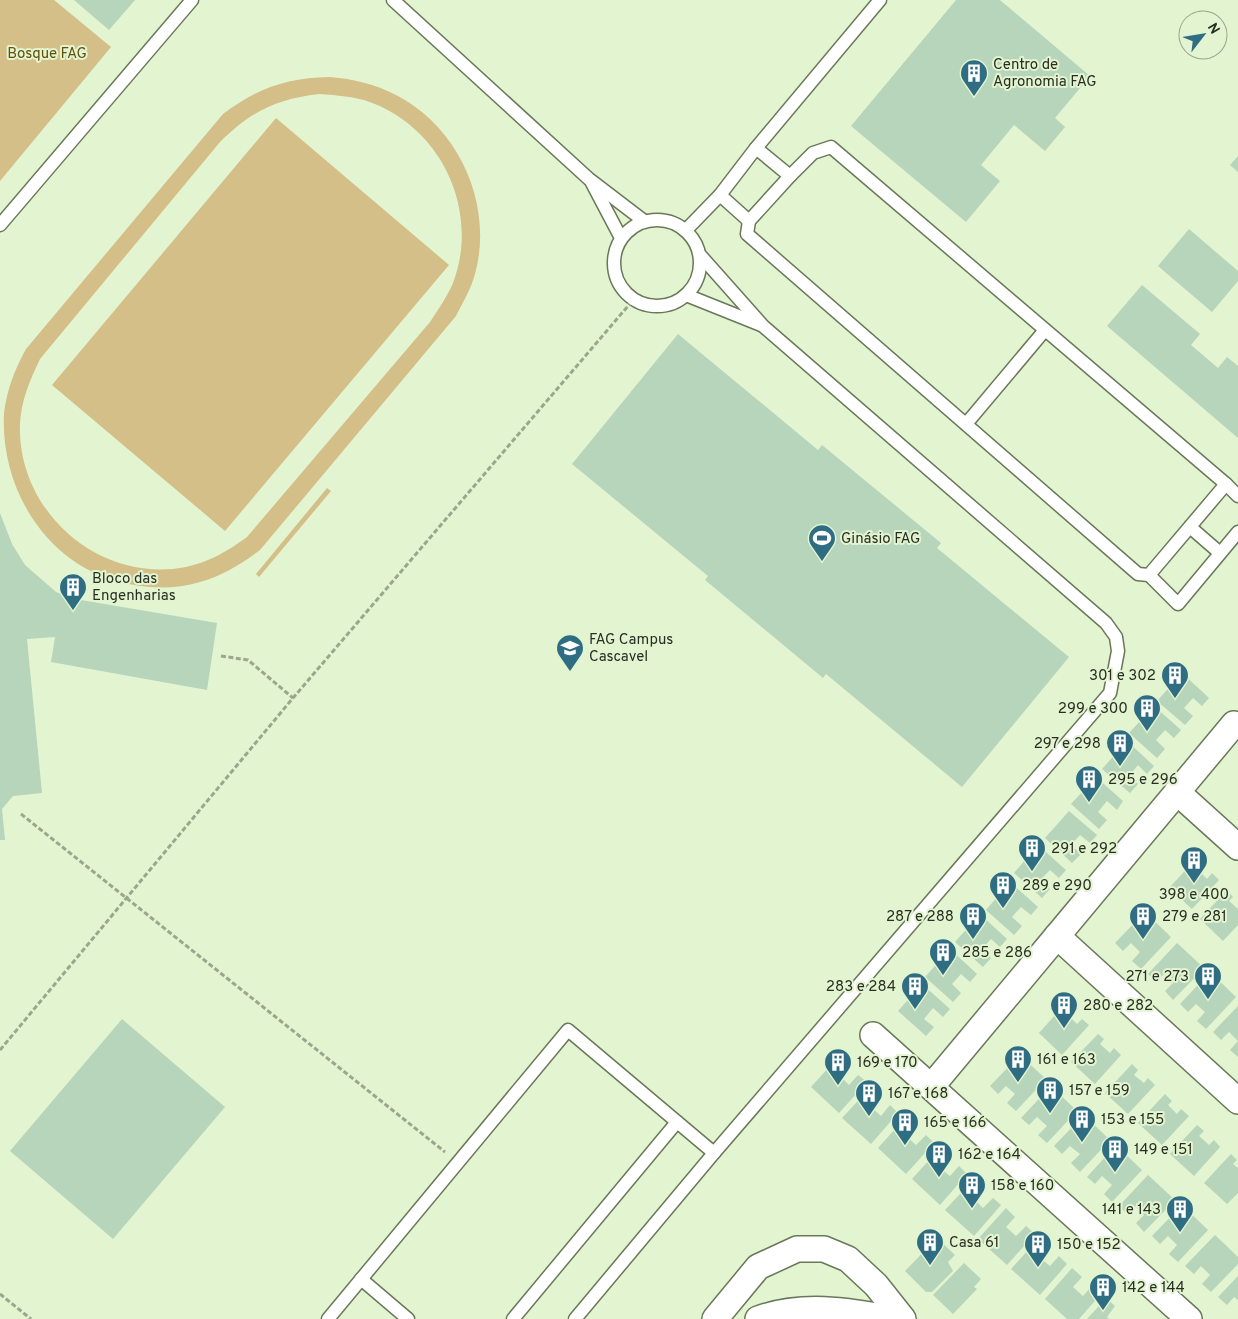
<svg xmlns="http://www.w3.org/2000/svg" width="1238" height="1319" font-family="Overpass,sans-serif">
	<style>
		.green { fill: #d3bf87; fill-rule: evenodd }
		.building { fill: #b7d5ba }
		.lines { fill: none; stroke-linecap: round; stroke-linejoin: round }
		.lane-casing { stroke: #697859; stroke-width: 15 }
		.street-casing { stroke: #697859; stroke-width: 28 }
		.path { stroke: #9aa78d; stroke-width: 3; stroke-dasharray: 5 2.5; stroke-linecap: butt }
		.lane { stroke: #fff; stroke-width: 12 }
		.street { stroke: #fff; stroke-width: 25 }
		.labels { text-anchor: middle; stroke-width: 4; stroke-linejoin: round; paint-order: stroke }
		.park-label { font-size: 15px; fill: #65510b; stroke: #e3f4d1 }
		.poi-label { font-size: 15px; fill: #282f22; stroke: #e3f4d1; text-anchor: start }
	</style>
	<rect width="100%" height="100%" fill="#e3f4d1"/>
	<g class="green">
		<path d="M0,0H54L111,47L0,181Z"/>
		<path d="M330,77C353,79 375,84 396,95C459,127 494,205 475,274C471,289 463,302 456,316L260,550C241,564 222,576 200,582C173,590 143,589 117,581C45,562 0,487 4,413C7,389 15,369 26,349L223,114C258,88 286,78 330,77ZM319,94C334,95 349,96 364,100C440,124 481,209 453,283C447,297 438,310 430,322L247,537C228,551 209,562 186,567C100,584 17,512 20,424C21,401 30,380 40,359L220,142C250,112 276,99 319,94Z"/>
		<path d="M276,118L449,265L225,531L52,385Z"/>
		<path d="M327,488L331,491L259,577L256,574Z"/>
	</g>
	<g class="building">
		<path d="M74,0H135L109,30Z"/>
		<path d="M956,0H1000L1090,76L1055,118L1065,127L1045,151L1014,125L981,165L1000,181L966,222L851,126Z"/>
		<path d="M1238,156V172L1230,165Z"/>
		<path d="M1189,229L1238,271V281L1212,312L1158,266Z"/>
		<path d="M1142,285L1200,334L1191,345L1218,368L1227,357L1238,366V438L1107,326Z"/>
		<path d="M678,334L818,450L822,445L941,543L937,548L1069,657L962,787L826,674L823,678L705,580L708,576L572,464Z"/>
		<path d="M0,513L12,544L25,565L56,592L75,599L217,623L207,690L51,662L55,637L27,639L42,793L13,796L2,809L5,840H0Z"/>
		<path d="M1182,673L1209,698L1202,706L1193,698L1184,708L1193,716L1185,725L1157,701Z"/>
		<path d="M1154,706L1181,730L1174,738L1165,730L1156,740L1165,749L1157,758L1129,733Z"/>
		<path d="M1127,741L1154,766L1147,774L1138,765L1129,776L1138,784L1130,793L1102,769Z"/>
		<path d="M1096,777L1123,801L1117,810L1107,801L1098,812L1107,820L1099,829L1071,804Z"/>
		<path d="M1069,811L1097,835L1090,843L1080,835L1071,845L1081,854L1072,863L1045,838Z"/>
		<path d="M1038,845L1066,870L1059,878L1050,870L1040,880L1050,889L1042,898L1014,873Z"/>
		<path d="M1196,859L1202,865L1198,870L1207,879L1212,873L1219,880L1192,909L1169,888Z"/>
		<path d="M1010,882L1038,907L1031,915L1021,907L1012,917L1022,926L1014,935L986,910Z"/>
		<path d="M1227,890L1233,897L1229,901L1238,909V925L1223,941L1200,919Z"/>
		<path d="M1145,912L1171,937L1141,969L1132,961L1140,952L1131,943L1123,951L1115,943Z"/>
		<path d="M980,914L1007,939L1000,947L991,939L982,949L991,958L983,967L955,942Z"/>
		<path d="M1177,943L1204,968L1173,1000L1165,991L1173,983L1164,974L1156,982L1148,974Z"/>
		<path d="M950,949L977,974L970,982L961,974L952,984L961,993L953,1002L925,977Z"/>
		<path d="M1210,972L1236,997L1206,1029L1197,1021L1205,1012L1196,1004L1188,1012L1180,1004Z"/>
		<path d="M922,984L950,1009L943,1017L933,1008L924,1019L934,1027L926,1036L898,1011Z"/>
		<path d="M1065,1004L1072,1010L1068,1015L1077,1024L1082,1019L1089,1025L1062,1055L1039,1033Z"/>
		<path d="M1238,1006V1041L1229,1032L1221,1040L1213,1032Z"/>
		<path d="M122,1019L225,1107L113,1239L10,1151Z"/>
		<path d="M1098,1034L1104,1039L1100,1044L1110,1053L1114,1048L1121,1055L1095,1084L1071,1062Z"/>
		<path d="M1238,1041V1057L1230,1050Z"/>
		<path d="M1020,1055L1046,1079L1016,1111L1007,1103L1015,1094L1006,1086L998,1094L990,1086Z"/>
		<path d="M838,1057L848,1065L839,1075L849,1085L858,1075L867,1082L839,1113L811,1087Z"/>
		<path d="M1132,1064L1138,1070L1134,1075L1144,1083L1148,1078L1155,1085L1128,1114L1105,1093Z"/>
		<path d="M1051,1086L1077,1111L1047,1143L1038,1135L1047,1126L1037,1117L1029,1125L1021,1118Z"/>
		<path d="M870,1088L879,1096L870,1106L881,1116L890,1105L898,1113L871,1144L842,1118Z"/>
		<path d="M1165,1094L1172,1101L1168,1105L1177,1114L1181,1109L1189,1116L1162,1145L1138,1123Z"/>
		<path d="M1084,1115L1110,1140L1080,1172L1071,1163L1080,1154L1070,1146L1062,1154L1054,1146Z"/>
		<path d="M906,1117L915,1125L906,1136L916,1145L926,1135L934,1143L906,1174L878,1148Z"/>
		<path d="M1197,1125L1204,1131L1199,1136L1209,1145L1214,1140L1220,1147L1194,1176L1170,1154Z"/>
		<path d="M1116,1145L1142,1170L1112,1202L1104,1194L1112,1185L1102,1176L1095,1184L1087,1177Z"/>
		<path d="M939,1149L948,1157L939,1167L950,1176L959,1166L967,1174L940,1205L912,1179Z"/>
		<path d="M1231,1154L1237,1160L1233,1164L1238,1168V1193L1227,1204L1204,1183Z"/>
		<path d="M1148,1175L1175,1200L1144,1232L1136,1223L1144,1215L1135,1206L1127,1214L1119,1206Z"/>
		<path d="M973,1180L982,1188L973,1198L983,1208L993,1198L1001,1205L974,1236L945,1210Z"/>
		<path d="M1182,1205L1208,1230L1178,1262L1169,1254L1177,1245L1168,1236L1160,1244L1152,1236Z"/>
		<path d="M1006,1208L1015,1217L1006,1227L1016,1236L1026,1226L1035,1234L1007,1265L978,1239Z"/>
		<path d="M1215,1235L1238,1257V1264L1211,1292L1202,1284L1210,1275L1201,1266L1194,1274L1185,1266Z"/>
		<path d="M937,1238L955,1255L948,1262L953,1271L932,1292H926L905,1271Z"/>
		<path d="M1039,1238L1048,1247L1039,1257L1050,1266L1059,1256L1067,1264L1040,1295L1011,1269Z"/>
		<path d="M964,1263L981,1279L974,1287L977,1289L953,1314L933,1295Z"/>
		<path d="M1072,1268L1082,1277L1073,1287L1083,1296L1092,1286L1101,1294L1079,1319H1067L1045,1299Z"/>
		<path d="M1238,1276V1300L1234,1297L1227,1305L1218,1297Z"/>
		<path d="M1106,1298L1115,1306L1107,1317L1109,1319H1087Z"/>
	</g>
	<g class="lines">
		<g class="lane-casing">
			<g id="lane">
				<path d="M393,0L589,179L644,221"/>
				<path d="M831,147L1226,484L1149,575L1138,574L747,234L749,221L790,176L813,153Z"/>
				<path d="M756,148L790,176"/>
				<path d="M592,183L621,238"/>
				<path d="M720,195L749,221"/>
				<circle cx="657" cy="263" r="43"/>
				<path d="M0,225L192,0"/>
				<path d="M686,230L720,195L756,148L880,0"/>
				<path d="M686,295L761,325"/>
				<path d="M966,424L1045,330"/>
				<path d="M1226,484L1238,496"/>
				<path d="M1190,527L1220,553"/>
				<path d="M1149,575L1178,604L1238,532"/>
				<path d="M361,1279L408,1319"/>
				<path d="M328,1319L568,1030L714,1153"/>
				<path d="M513,1319L677,1122"/>
				<path d="M575,1319L714,1153L1110,693L1118,651L1116,637L1106,623L763,326L700,255"/>
			</g>
		</g>
		<g class="street-casing">
			<g id="street">
				<path d="M1177,792L1238,847"/>
				<path d="M1057,936L1238,1101"/>
				<path d="M873,1035L1189,1319"/>
				<path d="M931,1087L1234,724"/>
				<path d="M715,1319L758,1267L797,1249H824L848,1259L876,1285L903,1319"/>
				<path d="M758,1319C801,1303 848,1310 892,1319"/>
			</g>
		</g>
		<g class="path">
			<path d="M221,656L248,660L293,698"/>
			<path d="M21,814L445,1152"/>
			<path d="M0,1050L293,698L634,299"/>
			<path d="M0,1294L31,1319"/>
		</g>
		<use href="#lane" class="lane"/>
		<use href="#street" class="street"/>
	</g>
	<defs>
		<g id="building-pin" transform="scale(1.4375)"><path d="M0 17L-7.5 6A9.5 9.5 0 1 1 7.5 6Z" fill="#2f6d83" stroke="#e3f4d1"/><path d="M-4-6H4V6H1V3H-1V6H-4ZM-2.5-4.3h1.7v1.8h-1.7ZM.8-4.3h1.7v1.8H.8ZM-2.5-1h1.7V.8h-1.7ZM.8-1h1.7V.8H.8Z" fill="#fff"/></g>
		<g id="stadium-pin" transform="scale(1.4375)"><path d="M0 17L-7.5 6A9.5 9.5 0 1 1 7.5 6Z" fill="#2f6d83" stroke="#e3f4d1"/><path d="M0-5a6.5 5 0 1 0 0 10a6.5 5 0 1 0 0-10ZM-3.5-1.8h7v3.6h-7Z" fill="#fff"/></g>
		<g id="university-pin" transform="scale(1.4375)"><path d="M0 17L-7.5 6A9.5 9.5 0 1 1 7.5 6Z" fill="#2f6d83" stroke="#e3f4d1"/><path d="M0-5L7-2L0 1L-7-2ZM-4 1L0 2.5L4 1V4Q0 6-4 4Z" fill="#fff"/></g>
	</defs>
	<g fill-rule="evenodd">
		<use href="#building-pin" x="974" y="73"/>
		<use href="#stadium-pin" x="822" y="538"/>
		<use href="#building-pin" x="73" y="587"/>
		<use href="#university-pin" x="570" y="648"/>
		<use href="#building-pin" x="1175" y="675"/>
		<use href="#building-pin" x="1147" y="708"/>
		<use href="#building-pin" x="1120" y="743"/>
		<use href="#building-pin" x="1089" y="779"/>
		<use href="#building-pin" x="1032" y="848"/>
		<use href="#building-pin" x="1194" y="860"/>
		<use href="#building-pin" x="1003" y="885"/>
		<use href="#building-pin" x="973" y="916"/>
		<use href="#building-pin" x="1143" y="916"/>
		<use href="#building-pin" x="943" y="952"/>
		<use href="#building-pin" x="1208" y="976"/>
		<use href="#building-pin" x="915" y="986"/>
		<use href="#building-pin" x="1064" y="1005"/>
		<use href="#building-pin" x="1018" y="1059"/>
		<use href="#building-pin" x="838" y="1062"/>
		<use href="#building-pin" x="1050" y="1090"/>
		<use href="#building-pin" x="869" y="1093"/>
		<use href="#building-pin" x="1082" y="1119"/>
		<use href="#building-pin" x="905" y="1122"/>
		<use href="#building-pin" x="1115" y="1149"/>
		<use href="#building-pin" x="939" y="1154"/>
		<use href="#building-pin" x="972" y="1185"/>
		<use href="#building-pin" x="1180" y="1209"/>
		<use href="#building-pin" x="930" y="1242"/>
		<use href="#building-pin" x="1038" y="1244"/>
		<use href="#building-pin" x="1103" y="1287"/>
	</g>
	<g class="labels">
		<g class="park-label">
			<text x="47" y="58">Bosque FAG</text>
		</g>
		<g class="poi-label">
			<text x="993" y="69">Centro de<tspan x="993" dy="17">Agronomia FAG</tspan></text>
			<text x="841" y="543">Ginásio FAG</text>
			<text x="92" y="583">Bloco das<tspan x="92" dy="17">Engenharias</tspan></text>
			<text x="589" y="644">FAG Campus<tspan x="589" dy="17">Cascavel</tspan></text>
			<text x="1156" y="680" text-anchor="end">301 e 302</text>
			<text x="1128" y="713" text-anchor="end">299 e 300</text>
			<text x="1101" y="748" text-anchor="end">297 e 298</text>
			<text x="1108" y="784">295 e 296</text>
			<text x="1051" y="853">291 e 292</text>
			<text x="1022" y="890">289 e 290</text>
			<text x="1194" y="899" text-anchor="middle">398 e 400</text>
			<text x="954" y="921" text-anchor="end">287 e 288</text>
			<text x="1162" y="921">279 e 281</text>
			<text x="962" y="957">285 e 286</text>
			<text x="1189" y="981" text-anchor="end">271 e 273</text>
			<text x="896" y="991" text-anchor="end">283 e 284</text>
			<text x="1083" y="1010">280 e 282</text>
			<text x="1037" y="1064">161 e 163</text>
			<text x="857" y="1067">169 e 170</text>
			<text x="1069" y="1095">157 e 159</text>
			<text x="888" y="1098">167 e 168</text>
			<text x="1101" y="1124">153 e 155</text>
			<text x="924" y="1127">165 e 166</text>
			<text x="1134" y="1154">149 e 151</text>
			<text x="958" y="1159">162 e 164</text>
			<text x="991" y="1190">158 e 160</text>
			<text x="1161" y="1214" text-anchor="end">141 e 143</text>
			<text x="949" y="1247">Casa 61</text>
			<text x="1057" y="1249">150 e 152</text>
			<text x="1122" y="1292">142 e 144</text>
		</g>
	</g>
	<g transform="translate(1203 35) rotate(59)"><circle r="24" fill="#e3f4d1" stroke="#98a58b"/>
	<path d="M0-4L9 19L0 12L-9 19Z" fill="#2f6d83"/>
	<text y="-8" font-size="14" font-weight="bold" text-anchor="middle" fill="#282f22">N</text>
	</g>
</svg>
